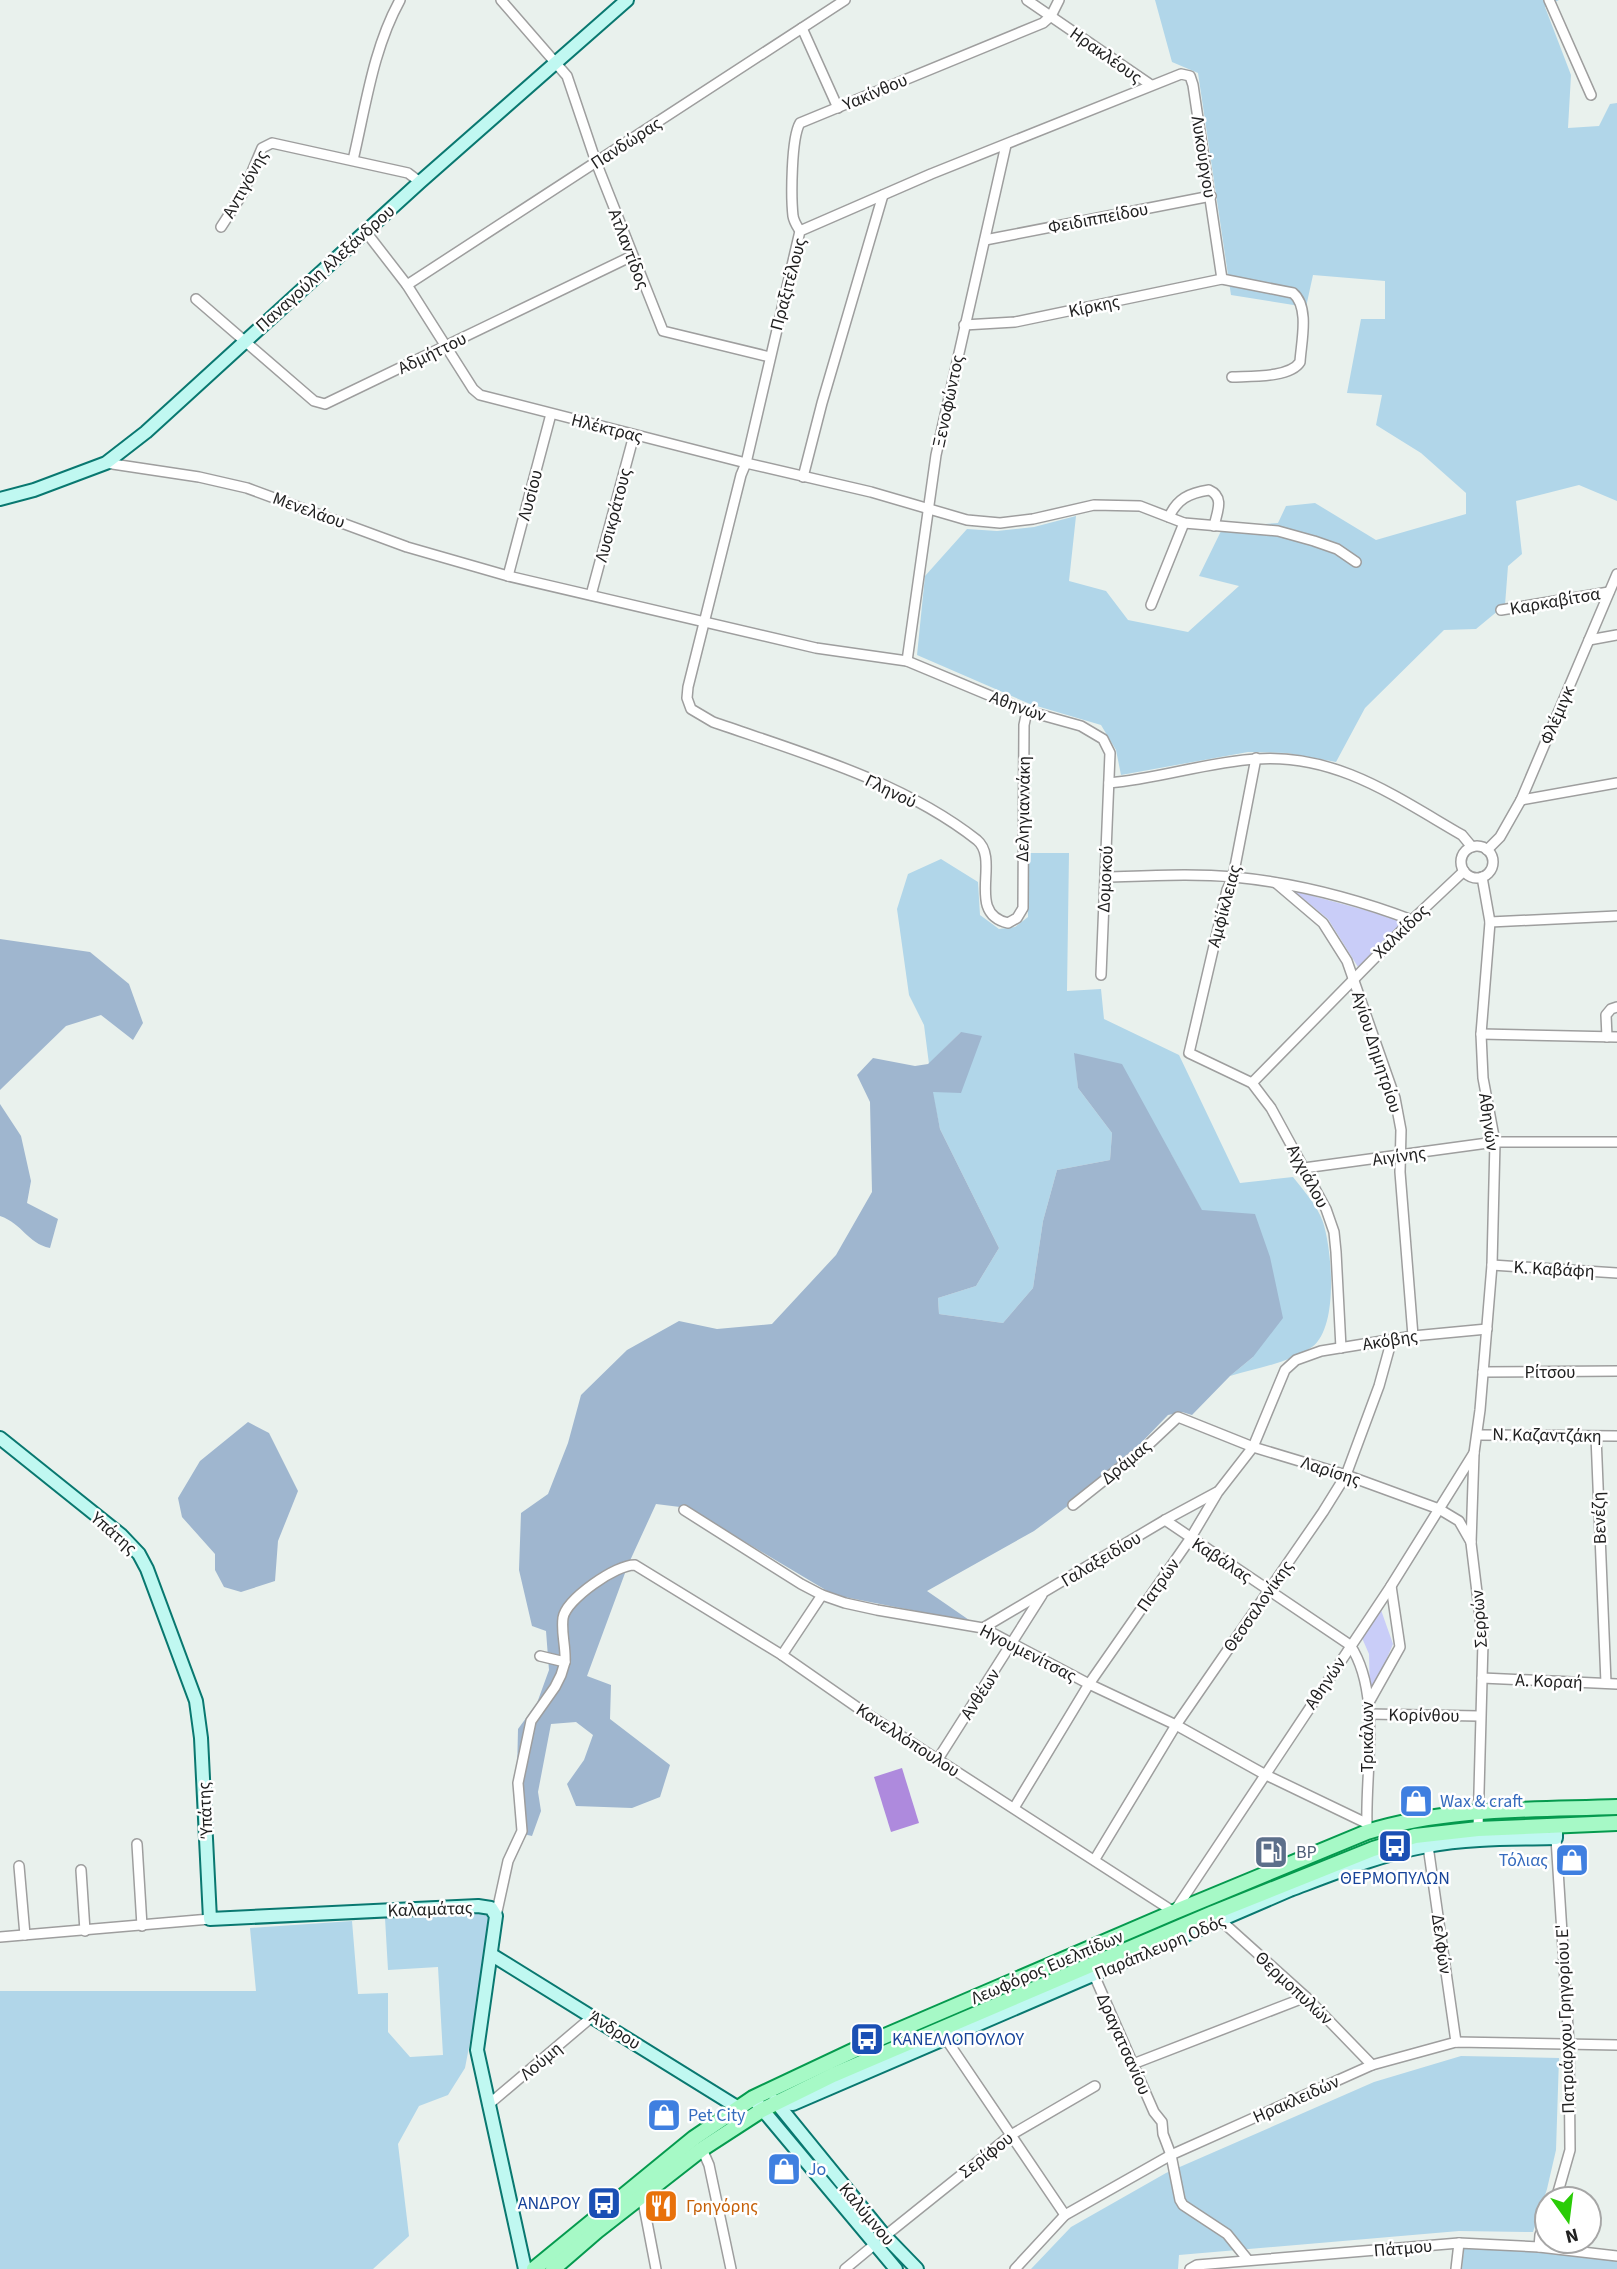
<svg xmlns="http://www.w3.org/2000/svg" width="1617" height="2269" font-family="'Source Sans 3',sans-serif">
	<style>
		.grass { fill: #b1d6e9 }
		.forest { fill: #9fb6cf }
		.park { fill: #c9cdf8 }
		.pitch { fill: #ae8add }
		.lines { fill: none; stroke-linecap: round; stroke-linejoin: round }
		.street-casing { stroke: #9e9e9e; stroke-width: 12 }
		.secondary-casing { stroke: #097870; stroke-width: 16 }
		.primary-casing { stroke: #059a4e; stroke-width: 18 }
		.street { stroke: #fff; stroke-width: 9 }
		.secondary { stroke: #c0f8f1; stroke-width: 12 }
		.primary { stroke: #a6f9c6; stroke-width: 14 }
		.labels { text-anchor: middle; stroke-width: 5; stroke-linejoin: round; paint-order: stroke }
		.street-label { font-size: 18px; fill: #212121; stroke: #fff }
		.shop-label { font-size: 18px; fill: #366cbe; stroke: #fff; text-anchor: start }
		.service-label { font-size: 18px; fill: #4e5e75; stroke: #fff; text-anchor: start }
		.transit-label { font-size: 18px; fill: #164399; stroke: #fff }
		.food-label { font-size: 18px; fill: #c56008; stroke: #fff; text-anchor: start }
	</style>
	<rect width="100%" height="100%" fill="#e9f1ed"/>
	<g class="grass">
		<path d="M1155,0H1559L1545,7L1571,75L1568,128L1599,126L1610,104L1617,103V501L1579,485L1516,501L1522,554L1508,566L1505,605L1476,629L1444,630L1365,708L1336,762L1287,753L1248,752L1121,775L1116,750L1101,725L1030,704L917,655L925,576L967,529L997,531L1034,527L1076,516L1069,581L1106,591L1128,620L1188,632L1239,586L1199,576L1223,527L1278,523L1286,506L1315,503L1376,540L1466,514V493L1421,453L1376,425L1382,395L1347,393L1361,319H1385V281L1313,275L1306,307L1231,295L1198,73L1172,62Z"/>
		<path d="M1027,853H1069L1067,991L1101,989L1104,1019L1179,1055L1240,1183L1293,1177C1304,1191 1317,1205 1323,1222C1332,1250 1339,1327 1312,1347C1288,1363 1257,1368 1230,1376L1253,1357L1202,1211L1171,1154L1075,1053L1078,1088L1112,1133L1110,1160L1057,1170L1043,1221L1033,1288L1003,1323L939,1314L938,1298L976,1286L999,1248L940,1129L932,1091L961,1032L929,1064L924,1025L909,995L897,909L908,874L941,859L978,882L980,915L999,929L1015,927L1028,917Z"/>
		<path d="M480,1913L487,1916L490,1924L488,1948L465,2068L448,2095L419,2106L398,2144L409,2236L373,2269H0V1991H256L250,1928L352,1921L358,1994L388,1993V2032L410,2057L443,2055L438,1967L388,1970L385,1918Z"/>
		<path d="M1461,2056L1559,2058L1556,2150L1547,2189L1533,2232L1459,2231L1179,2255L1178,2269H1031L1071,2227L1166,2173L1374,2082Z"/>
		<path d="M1464,2248L1541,2250L1617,2259V2269H1462Z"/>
	</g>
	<g class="forest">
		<path d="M0,939L90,952L129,984L143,1023L133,1040L101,1015L66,1026L0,1090Z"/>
		<path d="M961,1032L982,1036L961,1093L933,1092L940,1129L999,1248L976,1286L938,1298L939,1314L1003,1323L1033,1288L1043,1221L1057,1170L1110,1160L1112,1133L1078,1088L1074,1053L1122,1064L1202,1210L1255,1214L1270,1257L1283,1318L1253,1357L1230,1376L1192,1415L1182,1412L1168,1415L1112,1473L1034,1531L927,1591L972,1622L834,1595L688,1508L656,1504L628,1565L587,1676L611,1685L610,1719L670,1765L660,1797L632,1808L576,1806L567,1784L584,1760L593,1735L576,1722L551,1724L538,1792L541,1811L532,1836L523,1834L516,1819L518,1729L537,1703L549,1670L546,1631L532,1626L519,1570L521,1513L548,1494L568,1443L581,1395L627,1350L679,1321L717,1329L772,1324L836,1255L872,1192L870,1102L857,1075L873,1058L915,1066L928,1064Z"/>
		<path d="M0,1104L21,1136L31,1181L27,1203L58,1219L50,1248C27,1243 23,1224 0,1216Z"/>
		<path d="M248,1422L269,1433L298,1491L278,1541L275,1581L241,1592L224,1587L215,1570V1554L182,1517L178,1498L200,1461Z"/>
	</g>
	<g class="park">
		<path d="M1294,891L1365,910L1402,922L1358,967L1328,919Z"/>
		<path d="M1381,1610L1393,1644L1370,1698L1369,1654L1362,1638Z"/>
	</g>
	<path class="pitch" d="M902,1768L919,1823L891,1832L874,1777Z"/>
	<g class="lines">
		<g class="street-casing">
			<g id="street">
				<path d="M501,0L567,76L596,162L663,331L770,357"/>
				<path d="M1027,0L1151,85"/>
				<path d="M1549,0L1591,95"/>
				<path d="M802,28L838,108"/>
				<path d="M353,160C366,105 373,49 400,0"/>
				<path d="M221,227L243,193L262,148L272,143L408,173L420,182"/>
				<path d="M800,231C797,226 794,222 793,216C791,198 791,138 800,123L1043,23L1051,16L1059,0"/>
				<path d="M366,232L407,285L473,389L480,395L746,463L871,492L967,520L1000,523L1033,519L1094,505L1140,506L1184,523L1278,531L1314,541L1337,549L1356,562"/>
				<path d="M985,240L1211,196"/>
				<path d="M407,285L845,0"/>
				<path d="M196,299L314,401L325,404L632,256"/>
				<path d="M964,325L1015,322L1222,279L1293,293C1310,307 1301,343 1300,362C1290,378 1250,376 1232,377"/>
				<path d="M106,463L199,477L247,488L407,547L508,576L816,648L907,661L1027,711L1081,726L1103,739L1110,753L1101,975"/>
				<path d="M803,477L822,403L883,195"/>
				<path d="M1169,517C1177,499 1189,493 1209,490C1225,497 1217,512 1214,526"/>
				<path d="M508,576L551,414"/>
				<path d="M591,595L634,435"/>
				<path d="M1151,605L1184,523"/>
				<path d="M1501,610L1609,592"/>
				<path d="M1589,640L1617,635"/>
				<path d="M907,661L936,455L1006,145"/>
				<path d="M1027,711L1024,725L1023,908L1017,918L1008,923C965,913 1001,860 977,840C902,781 802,753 713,722L691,709L687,698L688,687L741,475L746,463L800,231L931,174L1181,74L1190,76L1193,85L1222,279"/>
				<path d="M1256,758L1233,877L1227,890L1189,1053L1252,1083L1271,1108L1326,1209L1334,1232L1336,1252L1341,1348"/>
				<path d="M1109,783C1158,779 1207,762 1256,759C1336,753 1396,797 1462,835L1472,847"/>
				<path d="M1521,800L1617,783"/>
				<circle cx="1477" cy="862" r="16"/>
				<path d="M1487,850L1500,837L1521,800L1617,574"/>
				<path d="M1105,877C1148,876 1191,873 1234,877C1296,883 1354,898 1412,920"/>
				<path d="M1276,883L1323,923L1347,961L1395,1098L1401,1130L1400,1172L1413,1336"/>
				<path d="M1490,922L1617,916"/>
				<path d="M1481,1034L1617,1037"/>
				<path d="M1607,1037L1606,1015L1611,1009L1617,1007"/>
				<path d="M1252,1083L1412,920L1464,871"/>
				<path d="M1304,1168L1495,1142H1617"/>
				<path d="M1492,1265L1617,1273"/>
				<path d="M1483,1372L1617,1371"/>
				<path d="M1478,1435L1617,1436"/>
				<path d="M1596,1436L1606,1683"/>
				<path d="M1073,1505L1146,1447L1178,1417L1253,1447L1346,1475L1439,1509L1459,1521L1471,1542"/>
				<path d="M684,1510L801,1584L822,1595L845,1603L877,1610L983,1628L1089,1684L1176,1725L1264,1774L1366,1823"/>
				<path d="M1165,1520L1350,1645C1382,1693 1365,1770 1367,1825"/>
				<path d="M983,1628L1165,1520L1217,1492"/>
				<path d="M782,1655L822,1595"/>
				<path d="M540,1656L565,1662C566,1647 561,1633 563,1618C566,1599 617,1564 635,1565L782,1655L861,1710L1174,1912L1391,1586L1474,1453"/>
				<path d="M1482,1678L1617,1684"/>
				<path d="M1368,1704L1400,1647L1391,1586"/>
				<path d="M1369,1714L1479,1716"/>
				<path d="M938,1759L1042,1595"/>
				<path d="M1014,1808L1089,1684L1190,1539L1218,1492L1253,1447L1285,1370L1296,1360L1321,1351L1413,1336L1487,1329"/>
				<path d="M1478,1829L1483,1642L1471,1543L1474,1453L1480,1410L1492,1265L1495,1142L1483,1078L1481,1034L1490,922L1482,877"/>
				<path d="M137,1844L142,1926"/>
				<path d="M1428,1846L1456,2042"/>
				<path d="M1095,1859L1176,1725L1323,1512L1346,1475L1379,1386L1392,1339"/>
				<path d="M19,1866L25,1935"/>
				<path d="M81,1870L85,1931"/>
				<path d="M496,1916L508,1861L522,1831L518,1783L531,1721L555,1687L561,1675L565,1662"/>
				<path d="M1217,1917L1306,1997L1372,2065"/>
				<path d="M0,1937L210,1919"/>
				<path d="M1094,1975L1154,2112L1162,2122L1163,2134L1171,2155L1180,2200L1183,2205L1227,2234L1248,2260"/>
				<path d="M946,2039L1065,2215"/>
				<path d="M1133,2064L1306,1997"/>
				<path d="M488,2105L593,2016"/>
				<path d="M702,2149L709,2165L731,2269"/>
				<path d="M642,2196L656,2269"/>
				<path d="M1556,2199L1570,2150L1569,2044L1556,1838"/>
				<path d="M885,2236L1011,2135L1095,2086"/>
				<path d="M1539,2247L1540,2235L1547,2219"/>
				<path d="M845,2269L874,2245"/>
				<path d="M1015,2269L1065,2215L1171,2155L1372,2065L1456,2042L1617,2045"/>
				<path d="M1190,2269L1197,2265L1459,2243L1539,2247L1617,2256"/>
				<path d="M1456,2269L1459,2243"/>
			</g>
		</g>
		<g class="secondary-casing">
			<g id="secondary">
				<path d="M0,499L34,490L106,463L146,432L420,182L627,0"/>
				<path d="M0,1438L121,1535L139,1554L147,1569L196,1701L201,1738L210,1919L478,1906L491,1908L496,1916L477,2050L525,2269"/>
				<path d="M492,1955L737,2107"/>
				<path d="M775,2101L885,2236L917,2269"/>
				<path d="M757,2103L896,2269"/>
				<path d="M776,2103L793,2104L1290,1890C1335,1873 1379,1855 1427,1846C1469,1838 1514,1839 1556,1838V1825"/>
			</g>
		</g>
		<g class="primary-casing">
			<g id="primary">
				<path d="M534,2269L694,2138L753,2098L878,2039L1174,1912L1367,1832C1447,1807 1534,1810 1617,1807"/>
				<path d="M553,2269L597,2231L702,2149L762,2110L833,2075L1213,1913L1373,1849L1415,1836L1478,1829L1617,1823"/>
			</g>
		</g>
		<use href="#street" class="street"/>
		<use href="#secondary" class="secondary"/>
		<use href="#primary" class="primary"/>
	</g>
	<defs>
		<g id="shop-square" transform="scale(1.75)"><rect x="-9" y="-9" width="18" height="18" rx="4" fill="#3f7fe0" stroke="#fff"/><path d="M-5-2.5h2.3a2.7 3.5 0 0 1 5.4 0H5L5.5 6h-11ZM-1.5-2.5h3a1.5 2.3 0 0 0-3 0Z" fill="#fff"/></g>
		<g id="bus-square" transform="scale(1.75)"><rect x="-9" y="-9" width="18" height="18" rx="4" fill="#1a4fb4" stroke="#fff"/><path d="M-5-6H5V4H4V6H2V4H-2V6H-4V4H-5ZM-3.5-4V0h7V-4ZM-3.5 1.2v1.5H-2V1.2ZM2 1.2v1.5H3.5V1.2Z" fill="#fff"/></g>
		<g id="fuel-square" transform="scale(1.75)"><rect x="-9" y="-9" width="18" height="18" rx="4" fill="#5c6f8a" stroke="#fff"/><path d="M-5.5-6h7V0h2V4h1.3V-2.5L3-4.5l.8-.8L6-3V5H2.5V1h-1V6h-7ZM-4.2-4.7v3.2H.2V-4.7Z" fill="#fff"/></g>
		<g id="restaurant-square" transform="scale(1.75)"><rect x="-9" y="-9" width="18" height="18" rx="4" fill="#e8710a" stroke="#fff"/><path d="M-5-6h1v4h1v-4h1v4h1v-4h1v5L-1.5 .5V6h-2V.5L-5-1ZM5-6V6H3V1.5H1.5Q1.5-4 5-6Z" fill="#fff"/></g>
	</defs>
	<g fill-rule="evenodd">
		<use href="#shop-square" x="1416" y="1801"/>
		<use href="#bus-square" x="1395" y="1846"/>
		<use href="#fuel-square" x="1271" y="1852"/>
		<use href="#shop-square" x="1572" y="1860"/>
		<use href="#bus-square" x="867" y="2039"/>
		<use href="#shop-square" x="664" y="2115"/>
		<use href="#shop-square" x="784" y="2169"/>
		<use href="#bus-square" x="604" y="2203"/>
		<use href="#restaurant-square" x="661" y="2206"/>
	</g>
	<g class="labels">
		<g class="street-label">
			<text transform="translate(1106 55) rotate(35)" y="6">Ηρακλέους</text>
			<text transform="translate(875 92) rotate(-23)" y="6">Υακίνθου</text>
			<text transform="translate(626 143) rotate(-33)" y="6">Πανδώρας</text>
			<text transform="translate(1204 157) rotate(81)" y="6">Λυκούργου</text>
			<text transform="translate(245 184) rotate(-61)" y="6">Αντιγόνης</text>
			<text transform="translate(1098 218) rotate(-11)" y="6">Φειδιππείδου</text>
			<text transform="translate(629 249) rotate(69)" y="6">Ατλαντίδος</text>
			<text transform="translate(325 268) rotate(-42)" y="6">Παναγούλη Αλεξάνδρου</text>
			<text transform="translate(788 284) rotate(-75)" y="6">Πραξιτέλους</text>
			<text transform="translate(1094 306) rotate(-12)" y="6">Κίρκης</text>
			<text transform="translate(432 353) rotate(-26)" y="6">Αδμήττου</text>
			<text transform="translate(948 401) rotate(-78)" y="6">Ξενοφώντος</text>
			<text transform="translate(607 428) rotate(14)" y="6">Ηλέκτρας</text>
			<text transform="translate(530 495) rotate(-75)" y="6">Λυσίου</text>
			<text transform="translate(309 510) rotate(20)" y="6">Μενελάου</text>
			<text transform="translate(613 515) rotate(-75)" y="6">Λυσικράτους</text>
			<text transform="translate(1555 601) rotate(-10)" y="6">Καρκαβίτσα</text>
			<text transform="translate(1018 706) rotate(20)" y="6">Αθηνών</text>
			<text transform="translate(1557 715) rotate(-67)" y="6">Φλέμιγκ</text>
			<text transform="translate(891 791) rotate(26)" y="6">Γληνού</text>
			<text transform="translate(1023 809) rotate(-89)" y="6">Δεληγιαννάκη</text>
			<text transform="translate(1105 879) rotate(-87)" y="6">Δομοκού</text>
			<text transform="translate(1224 906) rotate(-75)" y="6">Αμφίκλειας</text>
			<text transform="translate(1401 931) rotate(-44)" y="6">Χαλκίδος</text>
			<text transform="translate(1377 1052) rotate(72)" y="6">Αγίου Δημητρίου</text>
			<text transform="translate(1489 1122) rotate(82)" y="6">Αθηνών</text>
			<text transform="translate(1399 1156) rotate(-8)" y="6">Αιγίνης</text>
			<text transform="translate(1308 1176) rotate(62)" y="6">Αγχιάλου</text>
			<text transform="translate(1554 1269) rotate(3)" y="6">Κ. Καβάφη</text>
			<text transform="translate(1390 1340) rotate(-9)" y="6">Ακόβης</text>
			<text x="1550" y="1378">Ρίτσου</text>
			<text transform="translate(1547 1435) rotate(1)" y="6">Ν. Καζαντζάκη</text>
			<text transform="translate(1126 1462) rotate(-40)" y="6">Δράμας</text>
			<text transform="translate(1331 1471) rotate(18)" y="6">Λαρίσης</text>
			<text transform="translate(1599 1518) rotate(-92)" y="6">Βενέζη</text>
			<text transform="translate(114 1533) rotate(41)" y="6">Υπάτης</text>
			<text transform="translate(1101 1559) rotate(-31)" y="6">Γαλαξειδίου</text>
			<text transform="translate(1222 1560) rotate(33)" y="6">Καβάλας</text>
			<text transform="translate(1158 1585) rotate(-55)" y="6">Πατρών</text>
			<text transform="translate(1258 1606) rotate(-55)" y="6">Θεσσαλονίκης</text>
			<text transform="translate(1479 1619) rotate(-94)" y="6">Σερρών</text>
			<text transform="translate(1028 1653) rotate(27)" y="6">Ηγουμενίτσας</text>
			<text transform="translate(1549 1681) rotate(2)" y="6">Α. Κοραή</text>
			<text transform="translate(1325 1683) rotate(-56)" y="6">Αθηνών</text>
			<text transform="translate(980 1694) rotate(-57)" y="6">Ανθέων</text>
			<text transform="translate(1424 1715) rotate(1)" y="6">Κορίνθου</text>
			<text transform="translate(1367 1737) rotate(-90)" y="6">Τρικάλων</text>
			<text transform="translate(908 1740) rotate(33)" y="6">Κανελλόπουλου</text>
			<text transform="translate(205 1810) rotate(-93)" y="6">Ύπάτης</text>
			<text transform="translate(430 1909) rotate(-2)" y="6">Καλαμάτας</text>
			<text transform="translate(1442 1944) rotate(82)" y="6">Δελφών</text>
			<text transform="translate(1160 1947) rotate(-23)" y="6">Παράπλευρη Οδός</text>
			<text transform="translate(1047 1967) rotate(-23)" y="6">Λεωφόρος Ευελπίδων</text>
			<text transform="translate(1294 1988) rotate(43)" y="6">Θερμοπυλών</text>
			<text transform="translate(1565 2019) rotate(-92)" y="6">Πατριάρχου Γρηγορίου Ε'</text>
			<text transform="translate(615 2030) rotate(32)" y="6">Άνδρου</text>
			<text transform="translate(1124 2044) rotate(66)" y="6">Δραγατσανίου</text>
			<text transform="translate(541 2061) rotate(-40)" y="6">Λούμη</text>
			<text transform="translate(1296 2099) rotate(-24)" y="6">Ηρακλειδών</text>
			<text transform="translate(986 2155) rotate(-38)" y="6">Σερίφου</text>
			<text transform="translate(867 2214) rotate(50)" y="6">Καλύμνου</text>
			<text transform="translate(1403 2248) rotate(-5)" y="6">Πάτμου</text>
		</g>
		<g class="shop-label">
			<text x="1440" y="1807">Wax &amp; craft</text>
			<text x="1548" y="1866" text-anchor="end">Τόλιας</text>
			<text x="688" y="2121">Pet City</text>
			<text x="808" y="2175">Jo</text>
		</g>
		<g class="service-label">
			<text x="1296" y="1858">BP</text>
		</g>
		<g class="transit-label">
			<text x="1395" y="1884">ΘΕΡΜΟΠΥΛΩΝ</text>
			<text x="892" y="2045" text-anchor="start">ΚΑΝΕΛΛΟΠΟΥΛΟΥ</text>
			<text x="580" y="2209" text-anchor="end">ΑΝΔΡΟΥ</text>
		</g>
		<g class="food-label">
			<text x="686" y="2212">Γρηγόρης</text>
		</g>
	</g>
	<g transform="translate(1568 2220) rotate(166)"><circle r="33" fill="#ffffff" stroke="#a6a6a6" stroke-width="2"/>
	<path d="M0-5L12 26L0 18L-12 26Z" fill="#2acc07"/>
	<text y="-10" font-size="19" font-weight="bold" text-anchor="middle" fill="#212121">N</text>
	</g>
</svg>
